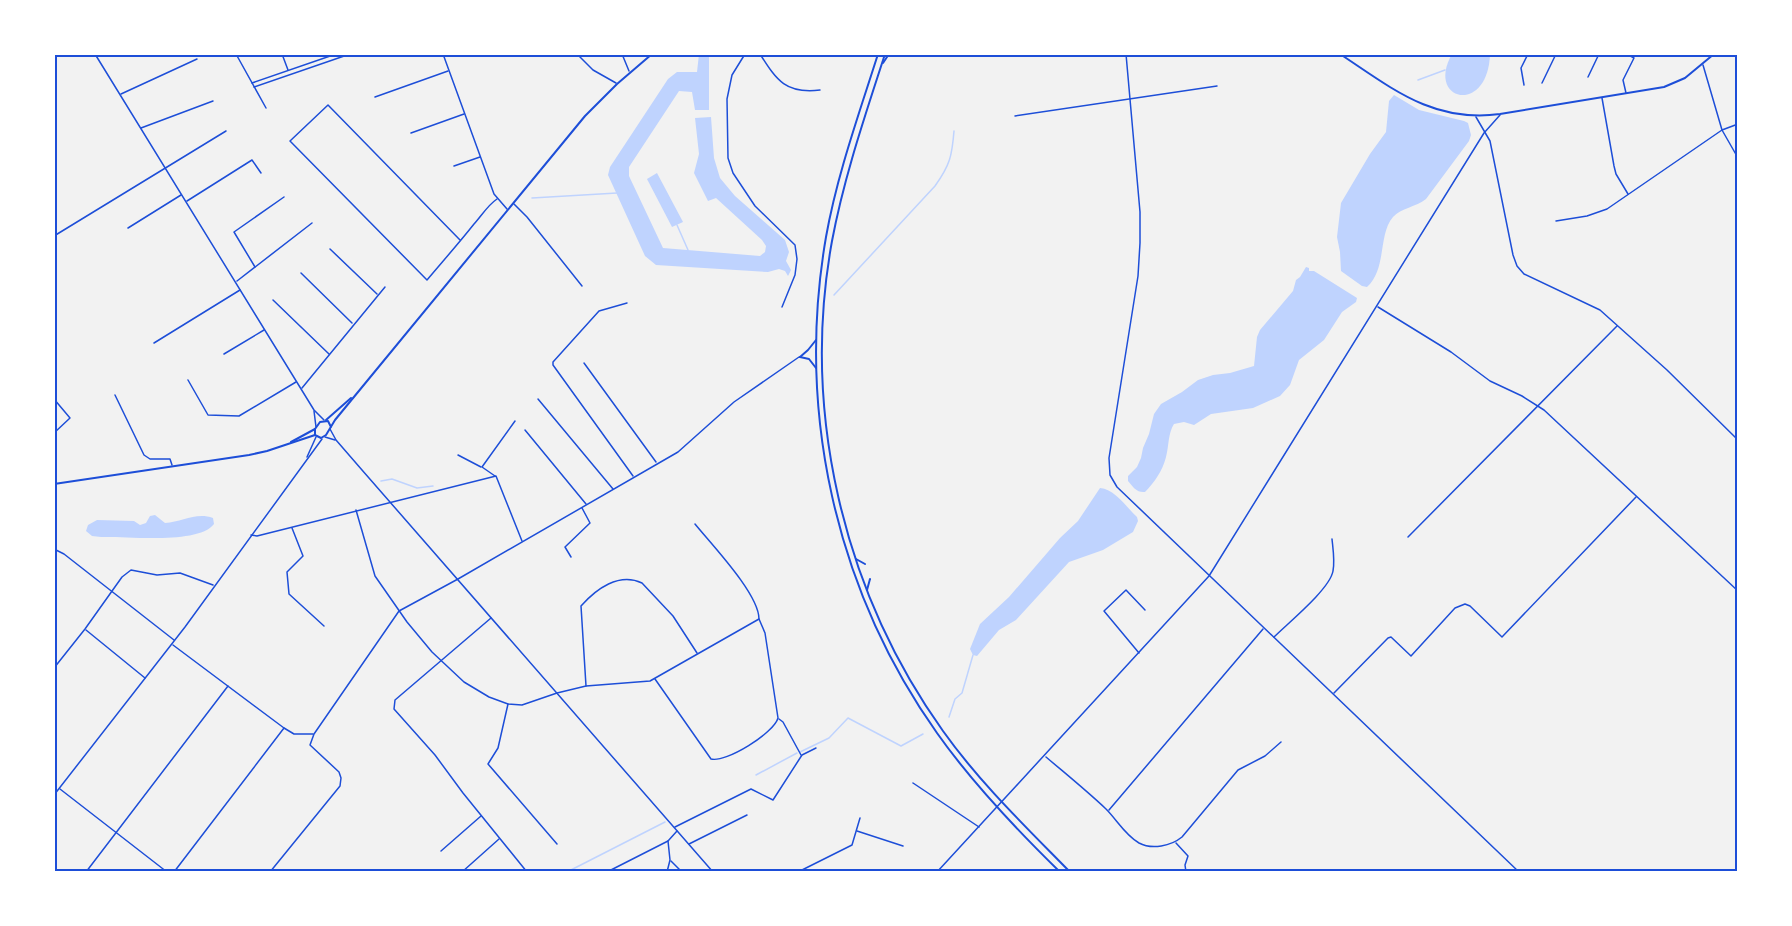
<svg xmlns="http://www.w3.org/2000/svg" width="1792" height="926" font-family="Commissioner,sans-serif">
	<style>
		.water { fill: #bfd3fe }
		.lines { fill: none; stroke-linecap: round; stroke-linejoin: round }
		.stream { stroke: #bfd3fe; stroke-width: 1.5 }
		.minor { stroke: #1d4ed8; stroke-width: 1.5 }
		.secondary { stroke: #1d4ed8; stroke-width: 2 }
		.primary { stroke: #1d4ed8; stroke-width: 2 }
		.trunk { stroke: #1d4ed8; stroke-width: 2 }
		.neatline { fill: none; stroke: #1d4ed8; stroke-width: 2 }
	</style>
	<rect width="100%" height="100%" fill="#f2f2f2"/>
	<g class="water">
		<path d="M699,54H709V110H695L692,92L679,91L629,167V176L663,248L760,256L765,252L766,246L762,240L716,198L708,201L694,173L699,154L695,118L711,117L714,158L720,178L735,196L785,240L789,252L786,261L791,270L788,276L785,271L779,269L768,272L656,265L645,256L608,175L610,167L668,79L677,72H697Z"/>
		<path d="M1452,54H1490C1488,116 1425,101 1452,54Z"/>
		<path d="M1394,95L1419,110L1464,121L1468,123L1471,135L1469,141L1426,199C1416,207 1401,208 1393,217C1378,234 1387,269 1367,287L1362,286L1341,271L1340,252L1337,237L1341,203L1370,154L1386,132L1389,101Z"/>
		<path d="M657,173L683,222L672,227L647,179Z"/>
		<path d="M1306,267L1309,268V271H1314L1357,298L1356,302L1342,312L1324,340L1299,360L1290,385L1280,396L1253,408L1211,414L1194,425L1184,422L1174,424C1168,433 1169,446 1166,457C1163,470 1154,483 1145,492C1137,493 1133,487 1128,481V476L1137,467L1141,458L1143,448L1149,434L1154,414L1161,404L1182,392L1198,380L1213,375L1230,373L1254,366L1257,337L1260,330L1293,291L1296,280L1300,277Z"/>
		<path d="M1100,488C1115,489 1126,507 1137,517L1138,521L1133,532L1103,550L1069,562L1016,620L999,630L977,656L973,655L970,649L980,624L1009,597L1060,538L1078,521Z"/>
		<path d="M155,515L165,523C182,522 196,512 213,518L214,524C198,545 126,536 101,537L92,536L86,531L88,525L97,520L134,521L140,525L146,523L150,516Z"/>
	</g>
	<g class="lines">
		<g class="stream">
			<path d="M1418,80L1445,70"/>
			<path d="M532,198L617,193"/>
			<path d="M677,225L688,250"/>
			<path d="M834,295L935,186C950,165 952,156 954,131"/>
			<path d="M381,481L392,479L417,488L433,486"/>
			<path d="M949,717L955,699L962,693L973,655"/>
			<path d="M800,752L829,738L848,718L901,746L923,734"/>
			<path d="M756,775L797,753"/>
			<path d="M567,872L665,822"/>
		</g>
		<g class="minor">
			<path d="M95,54L314,410L324,420"/>
			<path d="M236,54L266,108"/>
			<path d="M282,54L288,70"/>
			<path d="M443,54L494,194L507,209"/>
			<path d="M577,54L593,70L616,83"/>
			<path d="M622,54L629,71"/>
			<path d="M745,54L732,75L727,99L728,158L733,173L755,206L795,245L797,259L795,275L782,307"/>
			<path d="M760,54C777,81 786,94 820,90"/>
			<path d="M1126,54L1140,212V243L1138,276L1109,458L1110,475L1117,487L1519,872"/>
			<path d="M1703,65L1722,130L1738,158"/>
			<path d="M1588,77L1599,54"/>
			<path d="M252,83L336,54"/>
			<path d="M1542,83L1556,54"/>
			<path d="M1524,85L1521,68L1528,54"/>
			<path d="M254,87L350,54"/>
			<path d="M1626,93L1623,80L1634,58L1627,54"/>
			<path d="M121,94L197,59"/>
			<path d="M375,97L448,71"/>
			<path d="M1602,98L1614,166L1616,174L1628,194"/>
			<path d="M1015,116L1217,86"/>
			<path d="M1476,117L1490,141L1513,255L1517,266L1524,274L1600,310L1667,370L1738,440"/>
			<path d="M141,128L213,101"/>
			<path d="M411,133L464,114"/>
			<path d="M454,166L480,157"/>
			<path d="M187,201L252,160L261,173"/>
			<path d="M514,204L527,217L582,286"/>
			<path d="M1556,221L1587,216L1607,209L1722,130L1738,124"/>
			<path d="M128,228L181,195"/>
			<path d="M54,236L226,131"/>
			<path d="M460,240L328,105L290,141L427,280C443,261 459,243 474,224C482,215 488,205 497,199"/>
			<path d="M330,249L377,294"/>
			<path d="M255,267L234,232L284,197"/>
			<path d="M301,273L352,323"/>
			<path d="M237,281L312,223"/>
			<path d="M273,300L329,354"/>
			<path d="M627,303L599,311L553,362V365L633,476"/>
			<path d="M1378,307L1451,352L1490,381L1522,396L1544,410L1738,591"/>
			<path d="M154,343L240,290"/>
			<path d="M224,354L264,330"/>
			<path d="M584,363L656,462"/>
			<path d="M188,380L208,415L239,416L296,382"/>
			<path d="M302,388L385,287"/>
			<path d="M115,395L144,455L150,459H170L172,465"/>
			<path d="M54,399L70,418L54,433"/>
			<path d="M538,399L613,489"/>
			<path d="M314,411L316,427"/>
			<path d="M330,429L336,440L362,470L713,872"/>
			<path d="M525,430L586,504"/>
			<path d="M325,437L335,440"/>
			<path d="M458,455L481,467"/>
			<path d="M307,457L316,437"/>
			<path d="M495,476L482,467L515,421"/>
			<path d="M356,510L375,576L407,622L432,652L464,682L489,697L508,704L522,705L557,693L586,686L650,681L759,619C759,594 712,545 695,524"/>
			<path d="M292,528L303,556L287,572L289,594L324,626"/>
			<path d="M251,535L257,536L496,476L522,541"/>
			<path d="M1408,537L1617,326"/>
			<path d="M54,549L64,554L174,640"/>
			<path d="M571,557L565,547L590,523L582,508"/>
			<path d="M491,618L395,700L394,709L435,755L463,793L527,872"/>
			<path d="M86,630L145,678"/>
			<path d="M1274,637C1288,623 1330,589 1333,571C1335,561 1333,549 1332,539"/>
			<path d="M173,645L284,728L294,734H313"/>
			<path d="M1139,653L1104,611L1126,590L1145,610"/>
			<path d="M54,668L85,629L122,577L131,570L157,575L180,573L213,585"/>
			<path d="M655,679L711,759C726,763 774,733 778,718L765,633L759,619"/>
			<path d="M586,686L581,606C596,589 619,572 642,583L673,616L697,653"/>
			<path d="M1334,693L1388,638L1391,637L1411,656L1455,608L1465,604L1470,606L1502,637L1636,497"/>
			<path d="M508,704L498,748L488,764L557,844"/>
			<path d="M779,719L783,722L801,755"/>
			<path d="M1046,757C1066,774 1087,791 1106,809C1117,820 1125,835 1139,843C1152,850 1171,846 1182,837L1238,770L1265,756L1281,742"/>
			<path d="M913,783L979,827"/>
			<path d="M60,789L167,872"/>
			<path d="M54,795L185,627L322,439"/>
			<path d="M1109,810L1263,629"/>
			<path d="M675,827L751,789L773,800L802,755L816,748"/>
			<path d="M857,831L903,846"/>
			<path d="M1176,843L1188,856L1185,865L1186,872"/>
			<path d="M689,844L747,815"/>
			<path d="M441,851L481,816"/>
			<path d="M671,861L682,872"/>
			<path d="M86,872L228,686"/>
			<path d="M174,872L284,728"/>
			<path d="M270,872L340,786L341,778L339,772L310,745L314,734L399,611L458,579L678,452L734,402L799,357"/>
			<path d="M462,872L499,839"/>
			<path d="M607,872L668,841"/>
			<path d="M667,872L670,860L668,841L677,831"/>
			<path d="M798,872L852,845L860,818"/>
			<path d="M937,872L1209,576L1484,133L1500,115"/>
		</g>
		<path class="secondary" d="M1340,54C1393,89 1433,123 1500,114L1664,87L1685,78L1714,54"/>
		<g class="primary">
			<path d="M326,420L351,398"/>
			<path d="M331,427L328,421L320,422L315,429V435L321,438L326,435L335,420L585,116L617,84L652,54"/>
			<path d="M291,442L315,429"/>
			<path d="M54,484L249,455L267,451L315,435"/>
		</g>
		<g class="trunk">
			<path d="M878,54C859,114 837,175 826,237C796,410 835,589 937,733C973,784 1016,829 1060,872"/>
			<path d="M885,54C865,116 844,177 832,241C801,411 843,591 943,731C980,783 1026,827 1070,872"/>
			<path d="M883,63L889,54"/>
			<path d="M800,357L808,350L816,340"/>
			<path d="M800,357L809,359L816,368"/>
			<path d="M856,559L865,564"/>
			<path d="M867,590L870,579"/>
		</g>
	</g>
	<rect width="1792" height="926" fill="none" stroke="#ffffff" stroke-width="111"/>
	<rect x="56" y="56" width="1680" height="814" class="neatline"/>
</svg>
